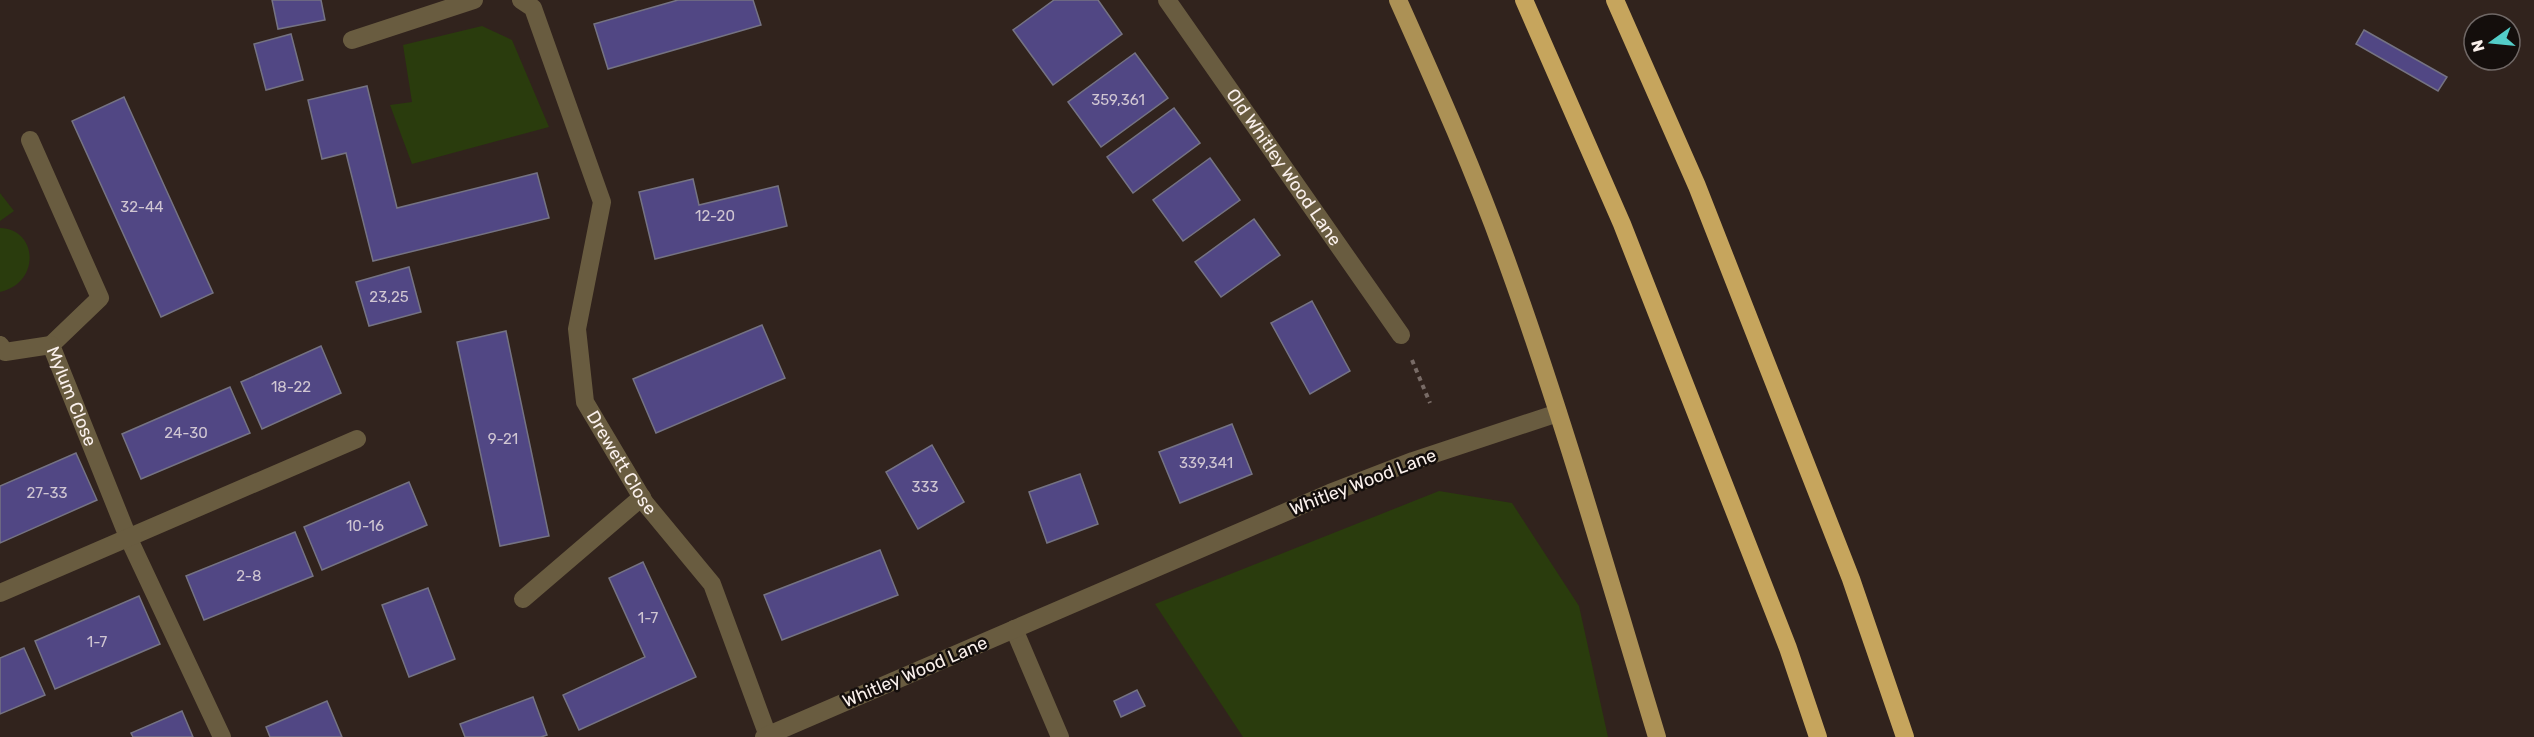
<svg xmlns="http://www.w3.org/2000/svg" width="2534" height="737" font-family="Rubik,sans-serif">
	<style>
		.green { fill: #2a3c0d }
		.building { fill: #514784; stroke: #757383; stroke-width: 1.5 }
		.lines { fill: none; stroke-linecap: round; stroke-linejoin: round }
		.path { stroke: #786b66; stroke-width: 4; stroke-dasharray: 4.5 4.5; stroke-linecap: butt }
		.minor { stroke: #695c40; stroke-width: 18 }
		.major { stroke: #ac9155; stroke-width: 18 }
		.highway { stroke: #c6a55d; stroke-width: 18 }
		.labels { text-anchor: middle; stroke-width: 5; stroke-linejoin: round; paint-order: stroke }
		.number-label { font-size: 15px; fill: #d0c6d2 }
		.street-label { font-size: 18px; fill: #faf0ec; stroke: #140e0c }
	</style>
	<rect width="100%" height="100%" fill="#31231d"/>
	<g class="green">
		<path d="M482,26L512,40L549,127L412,164L390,105L412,102L403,45Z"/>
		<path d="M0,193L14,211L0,221Z"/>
		<path d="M0,228C38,229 41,283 0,292Z"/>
		<path d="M1439,491L1512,503L1579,606L1608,737H1243L1155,604Z"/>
	</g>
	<g class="building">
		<path d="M272,0H321L325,20L278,29Z"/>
		<path d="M678,0H753L761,25L608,69L594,24Z"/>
		<path d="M1054,0H1098L1122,34L1053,85L1013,30Z"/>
		<path d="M2364,30L2447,77L2438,91L2356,44Z"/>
		<path d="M291,34L303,80L266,90L254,44Z"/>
		<path d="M1135,53L1168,98L1101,147L1068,102Z"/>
		<path d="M367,86L397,208L537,173L549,218L373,261L346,153L322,159L308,100Z"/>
		<path d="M124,97L213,293L161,317L72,121Z"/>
		<path d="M1174,108L1200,143L1133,193L1107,157Z"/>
		<path d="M1210,158L1240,200L1183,241L1153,200Z"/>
		<path d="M693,179L699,205L778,186L787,226L655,259L639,192Z"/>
		<path d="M1254,219L1280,255L1221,297L1195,262Z"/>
		<path d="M409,267L421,312L369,326L356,282Z"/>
		<path d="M1312,301L1350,371L1310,394L1271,323Z"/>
		<path d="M762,325L785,378L656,433L633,379Z"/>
		<path d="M506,331L549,536L500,546L457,342Z"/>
		<path d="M321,346L341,393L262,429L241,382Z"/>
		<path d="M230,387L250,433L141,479L122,434Z"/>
		<path d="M1232,424L1252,474L1180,503L1159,452Z"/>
		<path d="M932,445L964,502L918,529L886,472Z"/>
		<path d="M76,453L97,500L0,543V486Z"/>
		<path d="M1080,474L1098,524L1047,543L1029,492Z"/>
		<path d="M409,482L427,525L322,570L304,527Z"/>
		<path d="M295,532L313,576L204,620L186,576Z"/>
		<path d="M880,550L898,595L782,640L764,595Z"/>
		<path d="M643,562L696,677L579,730L563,695L645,657L609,578Z"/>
		<path d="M428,588L455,659L409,677L382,605Z"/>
		<path d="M139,596L160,644L55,689L35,641Z"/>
		<path d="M24,648L45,695L0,714V658Z"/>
		<path d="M1137,690L1145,706L1121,717L1114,701Z"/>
		<path d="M533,697L547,735L541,737H465L460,724Z"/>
		<path d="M327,701L342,737H270L266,727Z"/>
		<path d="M182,711L193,737H133L131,733Z"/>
	</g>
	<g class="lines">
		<path class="path" d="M1412,360L1430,403"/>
		<g class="minor">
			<path id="s1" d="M521,0L533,8L602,202L577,329L585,402L645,503L712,584L768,736"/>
			<path id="s2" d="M1167,0L1401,335"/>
			<path d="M352,40L474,0"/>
			<path id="s3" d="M30,140L100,298L51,345L128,537L222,737"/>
			<path d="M0,345L5,352L51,345"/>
			<path d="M0,593L357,439"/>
			<path d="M523,599L642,497"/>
			<path d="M1014,629L1060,737"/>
			<path d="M764,737L1330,493L1413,461L1558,413"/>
		</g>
		<path class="major" d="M1398,0C1437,87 1476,175 1508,265C1564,420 1609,579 1657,737"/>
		<g class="highway">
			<path d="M1524,0L1622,224L1788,648L1818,737"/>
			<path d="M1615,0L1697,186L1851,579L1905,737"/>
		</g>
	</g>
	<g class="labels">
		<g class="number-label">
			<text x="1118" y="105">359,361</text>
			<text x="142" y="212">32-44</text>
			<text x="715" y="221">12-20</text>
			<text x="389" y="302">23,25</text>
			<text x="291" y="392">18-22</text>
			<text x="186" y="438">24-30</text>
			<text x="503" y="444">9-21</text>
			<text x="1206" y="468">339,341</text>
			<text x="925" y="492">333</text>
			<text x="47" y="498">27-33</text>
			<text x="365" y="531">10-16</text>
			<text x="249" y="581">2-8</text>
			<text x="648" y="623">1-7</text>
			<text x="97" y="647">1-7</text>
		</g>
		<g class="street-label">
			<text dy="6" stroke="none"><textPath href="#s2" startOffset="204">Old Whitley Wood Lane</textPath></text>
			<text dy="6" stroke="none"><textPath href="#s3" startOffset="296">Mylum Close</textPath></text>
			<text dy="6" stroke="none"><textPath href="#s1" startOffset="494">Drewett Close</textPath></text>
			<text transform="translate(1363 482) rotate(-21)" y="6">Whitley Wood Lane</text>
			<text transform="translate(915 672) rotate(-23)" y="6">Whitley Wood Lane</text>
		</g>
	</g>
	<g transform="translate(2492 42) rotate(255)"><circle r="28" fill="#140e0c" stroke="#706866" stroke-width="1.5"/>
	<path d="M0-4.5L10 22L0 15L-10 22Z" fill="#53cdc9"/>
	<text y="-9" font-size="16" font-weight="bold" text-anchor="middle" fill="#faf0ec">N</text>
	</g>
</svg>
